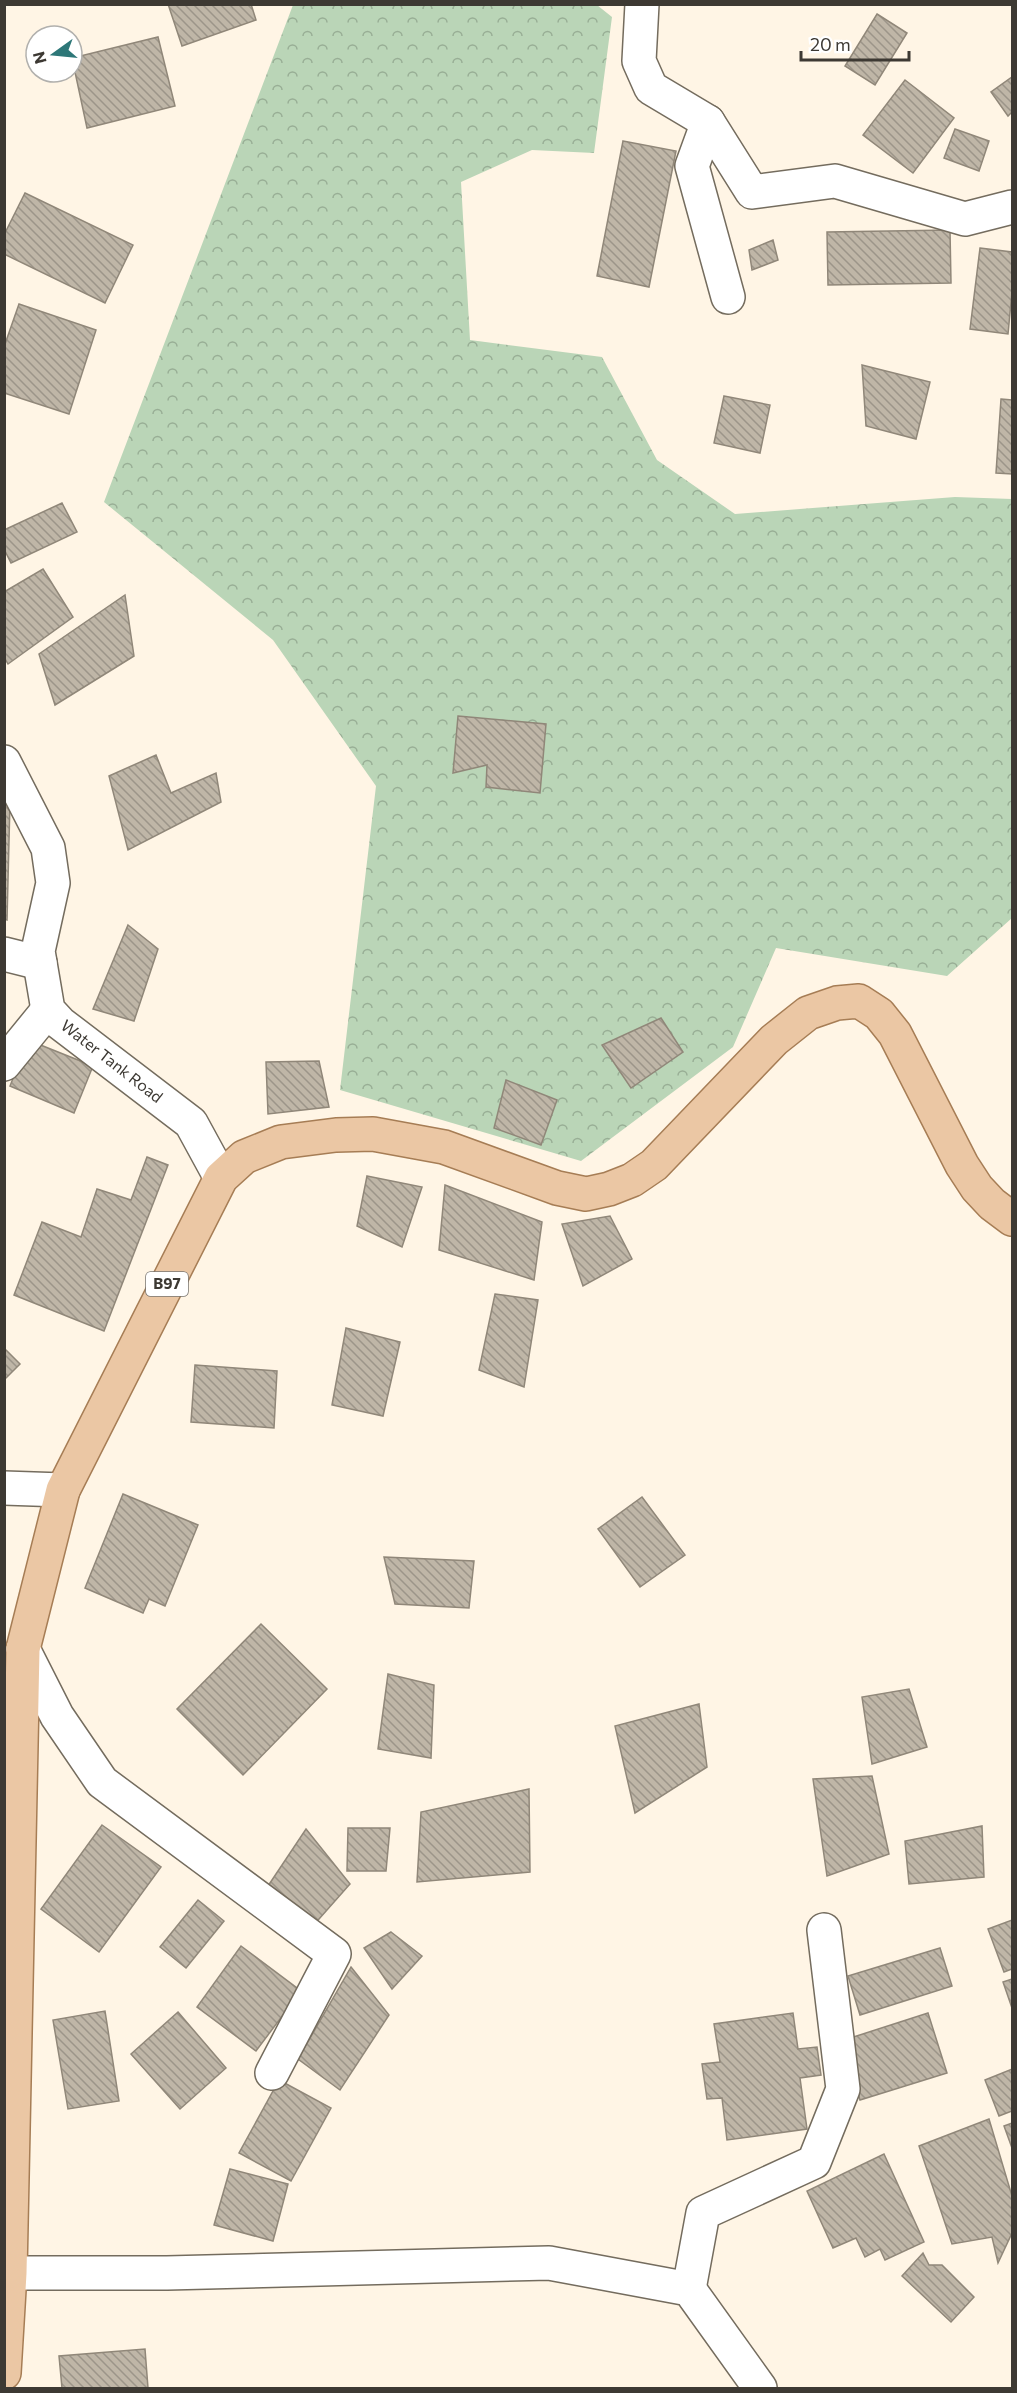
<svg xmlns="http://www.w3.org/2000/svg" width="1017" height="2393" font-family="Commissioner,sans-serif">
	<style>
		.forest { fill: url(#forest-crowns) }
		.building { fill: url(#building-back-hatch); stroke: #908779; stroke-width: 1.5 }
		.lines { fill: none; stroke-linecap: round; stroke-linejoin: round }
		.minor-casing { stroke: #746c5e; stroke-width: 36 }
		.major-casing { stroke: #a67d55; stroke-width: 36 }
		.minor { stroke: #fff; stroke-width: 33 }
		.major { stroke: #ebc7a4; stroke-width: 33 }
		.labels { text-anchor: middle; stroke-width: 4.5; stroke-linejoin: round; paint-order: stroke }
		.shield { fill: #fff; stroke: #777470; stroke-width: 1.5 }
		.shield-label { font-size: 15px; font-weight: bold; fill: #3d3933 }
		.street-label { font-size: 16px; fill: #3d3933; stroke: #fff }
	</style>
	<defs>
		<pattern id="forest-crowns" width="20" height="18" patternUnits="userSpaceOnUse" patternTransform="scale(1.5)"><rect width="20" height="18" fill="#bad5b7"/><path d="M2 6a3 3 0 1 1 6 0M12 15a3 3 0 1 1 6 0" fill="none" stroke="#98ae95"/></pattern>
		<pattern id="building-back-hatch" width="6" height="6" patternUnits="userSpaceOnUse" patternTransform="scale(1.5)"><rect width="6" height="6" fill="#bfb6a7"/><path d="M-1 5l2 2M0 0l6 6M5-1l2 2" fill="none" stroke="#9c9589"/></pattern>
	</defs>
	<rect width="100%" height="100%" fill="#fff5e5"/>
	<path class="forest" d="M293,5H597L612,17L594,153L532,150L461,182L470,340L602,357L657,460L735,514L955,497L1012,499V918L947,976L776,948L733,1047L581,1161L340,1090L376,786L273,640L104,502Z"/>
	<g class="building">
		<path d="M168,4H251L256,20L182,46Z"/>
		<path d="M877,14L907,33L875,85L845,66Z"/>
		<path d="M158,37L175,106L87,128L72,58Z"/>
		<path d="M1012,77V112L1008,116L991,92Z"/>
		<path d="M905,80L954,118L913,173L863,135Z"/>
		<path d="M955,129L989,141L979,171L944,158Z"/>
		<path d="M623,141L676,151L649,287L597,276Z"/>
		<path d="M25,193L133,245L105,303L4,254V235Z"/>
		<path d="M950,230L951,283L828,285L827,232Z"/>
		<path d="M773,240L778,260L752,270L749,250Z"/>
		<path d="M980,248L1012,252V292L1008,334L970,329Z"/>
		<path d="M19,304L96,330L69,414L4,393V347Z"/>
		<path d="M862,365L930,382L916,439L866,426Z"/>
		<path d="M724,396L770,405L760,453L714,443Z"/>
		<path d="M1001,399L1012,400V474L996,473Z"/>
		<path d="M62,503L77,532L11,563L4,549V530Z"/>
		<path d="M43,569L73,617L8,664L4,657V592Z"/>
		<path d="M125,595L134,656L55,705L39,654Z"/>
		<path d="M458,716L546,724L540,793L486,787L487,765L453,773Z"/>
		<path d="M156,755L171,793L216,773L221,802L128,850L109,776Z"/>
		<path d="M4,802H10L7,920L4,919Z"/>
		<path d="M128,925L158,949L134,1021L93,1009Z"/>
		<path d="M661,1018L683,1052L631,1088L602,1045Z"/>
		<path d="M28,1040L93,1066L74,1113L10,1086Z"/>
		<path d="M319,1061L329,1107L268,1114L266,1062Z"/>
		<path d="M506,1080L557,1100L541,1145L494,1128Z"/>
		<path d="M147,1157L168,1165L104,1331L14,1295L42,1222L81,1237L97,1189L131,1200Z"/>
		<path d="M367,1176L422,1187L402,1247L357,1226Z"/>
		<path d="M445,1185L542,1222L534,1280L439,1250Z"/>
		<path d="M610,1216L632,1259L583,1286L562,1224Z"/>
		<path d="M495,1294L538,1300L524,1387L479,1370Z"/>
		<path d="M346,1328L400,1342L383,1416L332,1405Z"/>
		<path d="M4,1348L20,1364L4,1380Z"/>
		<path d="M195,1365L277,1371L274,1428L191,1422Z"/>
		<path d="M123,1494L198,1525L165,1606L149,1599L143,1613L85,1588Z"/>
		<path d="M642,1497L685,1555L640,1587L598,1529Z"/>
		<path d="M384,1557L474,1561L469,1608L395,1604Z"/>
		<path d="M261,1624L327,1689L243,1775L177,1709Z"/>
		<path d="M388,1674L434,1685L431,1758L378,1749Z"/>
		<path d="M909,1689L927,1747L872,1764L862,1697Z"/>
		<path d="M699,1704L707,1767L635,1813L615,1726Z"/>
		<path d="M872,1776L889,1854L827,1876L813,1779Z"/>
		<path d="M529,1789L530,1872L417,1882L421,1812Z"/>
		<path d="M102,1825L161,1867L99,1952L41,1909Z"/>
		<path d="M982,1826L984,1877L909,1884L905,1841Z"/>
		<path d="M348,1828H390L386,1871H347Z"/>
		<path d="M306,1829L350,1884L312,1927L268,1886Z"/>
		<path d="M198,1900L224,1921L186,1968L160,1947Z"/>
		<path d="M1012,1920V1969L1004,1972L988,1929Z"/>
		<path d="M391,1932L422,1956L392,1989L364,1948Z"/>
		<path d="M241,1946L301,1991L256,2051L197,2007Z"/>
		<path d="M940,1948L952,1986L860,2015L848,1976Z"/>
		<path d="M351,1967L389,2015L340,2090L298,2059Z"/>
		<path d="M1012,1979V2008L1003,1982Z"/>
		<path d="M105,2011L119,2101L68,2109L53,2020Z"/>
		<path d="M178,2012L226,2068L180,2109L131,2054Z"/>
		<path d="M793,2013L798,2049L817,2047L821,2075L800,2078L807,2129L727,2140L722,2098L707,2099L702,2064L720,2062L714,2024Z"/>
		<path d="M928,2013L947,2073L860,2100L841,2041Z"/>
		<path d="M1012,2069V2111L999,2116L985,2080Z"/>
		<path d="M279,2080L331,2108L291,2181L239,2153Z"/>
		<path d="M989,2119L1012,2196V2233L998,2263L992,2237L952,2244L919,2146Z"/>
		<path d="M1012,2123V2148L1004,2126Z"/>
		<path d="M884,2154L924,2242L885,2260L880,2249L865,2257L856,2238L833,2248L807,2191Z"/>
		<path d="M230,2169L288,2184L273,2241L214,2225Z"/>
		<path d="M923,2253L929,2265H942L974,2297L951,2322L902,2276Z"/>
		<path d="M145,2349L148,2388H62L59,2356Z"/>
	</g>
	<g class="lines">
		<g class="minor-casing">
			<g id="minor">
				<path d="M642,4L639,61L651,88L708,122L752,192L835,181L965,219L1012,207"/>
				<path d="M708,122L692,166L728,297"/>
				<path d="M4,762L48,848L53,883L38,951L48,1010L60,1023L191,1123L221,1178"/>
				<path d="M4,954L40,963"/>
				<path d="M4,1064L48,1010"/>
				<path d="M4,1488L63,1490"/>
				<path d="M23,1649L57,1716L102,1782L334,1954L272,2073"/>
				<path d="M10,2273H167L549,2263L689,2289L760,2388"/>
				<path d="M689,2289L703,2213L814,2162L843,2089L824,1930"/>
			</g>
		</g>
		<g class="major-casing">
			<path id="major" d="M4,2373L10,2273L23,1649L63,1490L221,1178L244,1157L281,1142L336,1135L373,1134L444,1147L557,1188L586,1194L609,1189L632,1180L654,1165L774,1040L808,1013L837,1003L859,1001L879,1014L895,1034L962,1165L977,1188L992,1204L1012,1219"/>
		</g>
		<use href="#minor" class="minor"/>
		<use href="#major" class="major"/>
	</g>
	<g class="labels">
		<rect class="shield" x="146" y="1272" width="42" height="24" rx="4.5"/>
		<g class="shield-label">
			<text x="167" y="1289">B97</text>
		</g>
		<g class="street-label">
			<text transform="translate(112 1061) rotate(38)" y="6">Water Tank Road</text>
		</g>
	</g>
	<rect width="1017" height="2393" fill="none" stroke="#3d3933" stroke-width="12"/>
	<g transform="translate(54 54) rotate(255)"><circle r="28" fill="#ffffff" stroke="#b1b0ad" stroke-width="1.5"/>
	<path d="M0-4.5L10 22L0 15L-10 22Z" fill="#2d7778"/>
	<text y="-9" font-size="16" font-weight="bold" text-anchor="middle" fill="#3d3933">N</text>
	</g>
	<path d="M801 51v9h108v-9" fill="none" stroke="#3d3933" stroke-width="3"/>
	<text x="810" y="51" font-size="18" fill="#3d3933" stroke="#ffffff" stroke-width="4.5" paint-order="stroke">20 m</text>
</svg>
